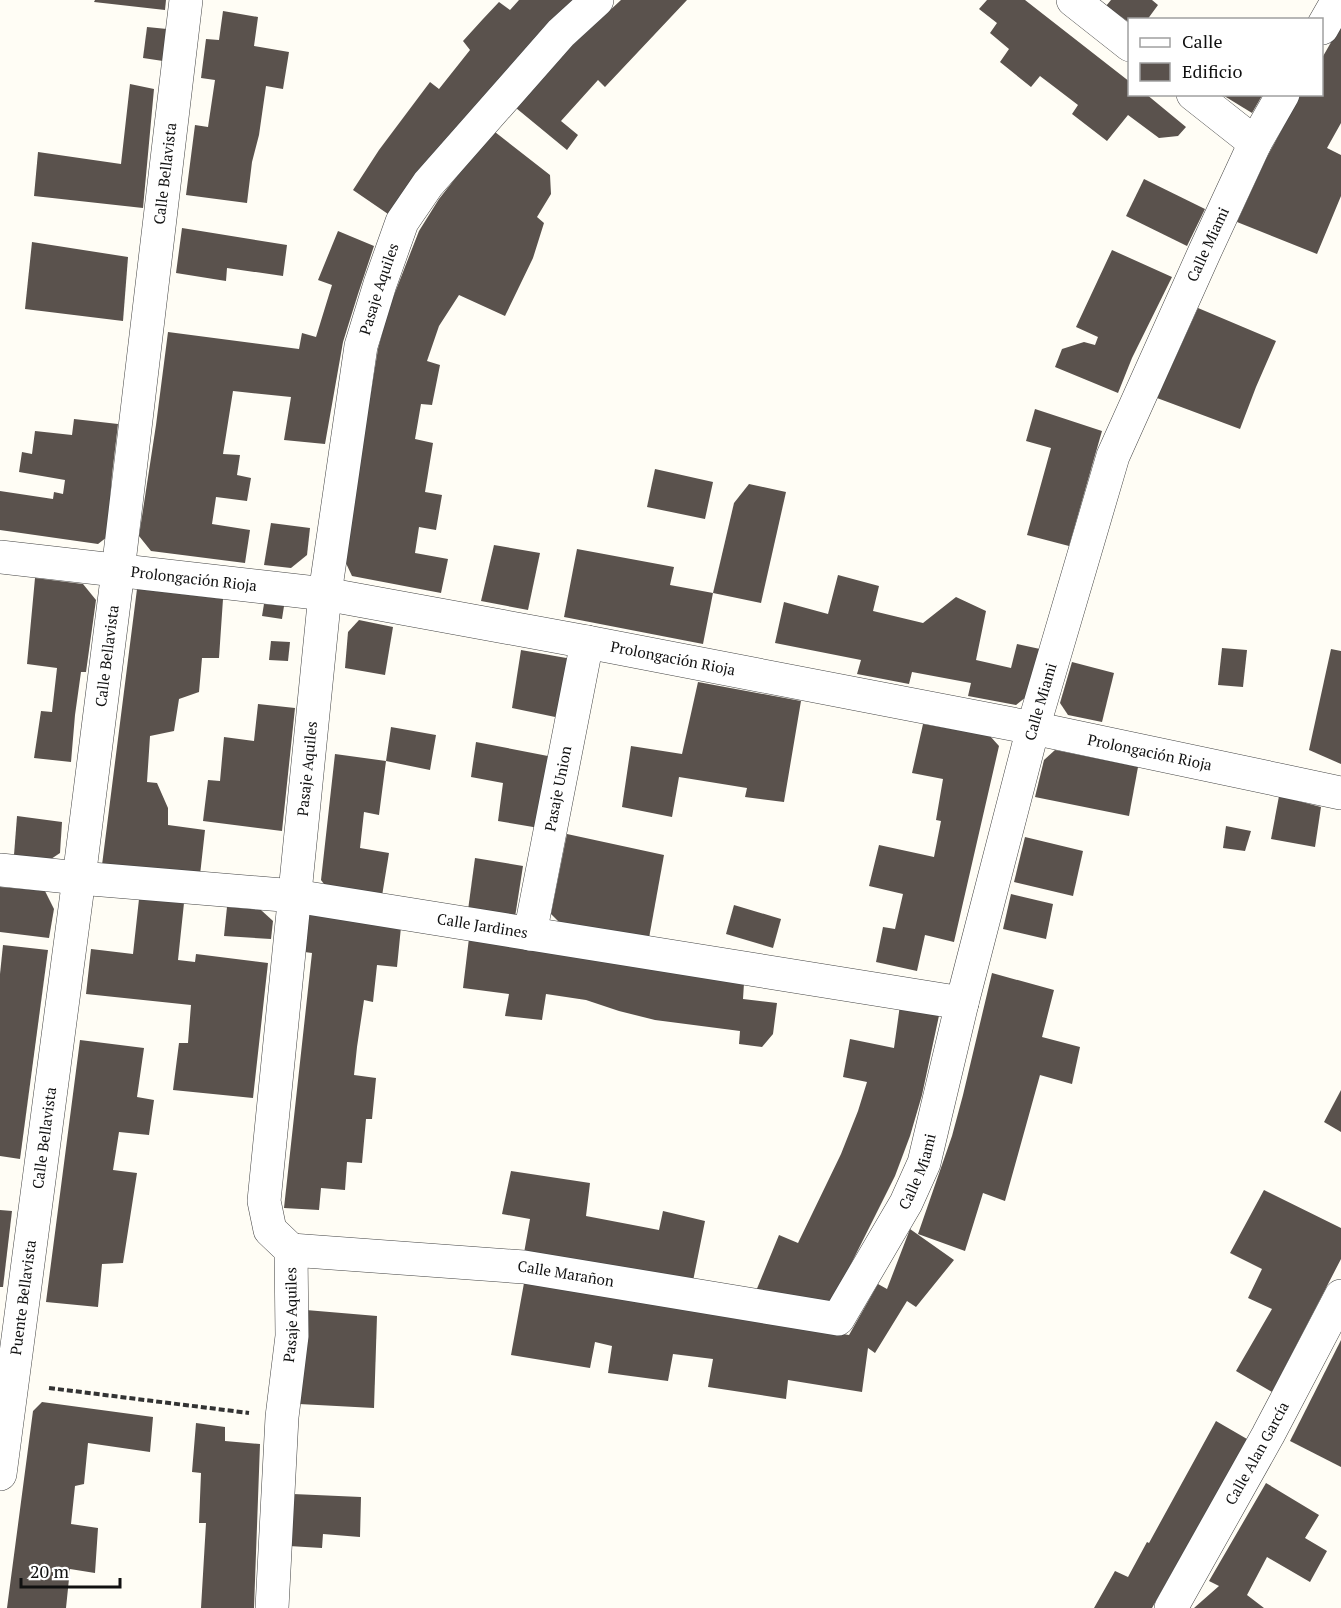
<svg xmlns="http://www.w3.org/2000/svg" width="1341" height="1608" font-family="'PT Serif',serif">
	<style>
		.building { fill: #5a524d }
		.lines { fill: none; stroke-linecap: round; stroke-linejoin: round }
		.minor-casing { stroke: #444; stroke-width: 34 }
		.path { stroke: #333; stroke-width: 4; stroke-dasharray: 6 3; stroke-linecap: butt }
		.minor { stroke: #fff; stroke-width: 33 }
		.labels { text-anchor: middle; stroke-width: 6; stroke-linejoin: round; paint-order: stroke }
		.street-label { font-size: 15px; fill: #111; stroke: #fff }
	</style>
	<rect width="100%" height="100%" fill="#fffdf5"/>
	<g class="building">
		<path d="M95,0H166L165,10L94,2Z"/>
		<path d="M519,0H577L388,214L353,190L379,150L430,82L439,89L470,50L463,41L483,19L499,2L510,10Z"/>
		<path d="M621,0H687L605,87L598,80L561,121L578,135L567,150L516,108L565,52Z"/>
		<path d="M987,0H1025L1130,82V94H1146L1186,127L1178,136L1159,138L1128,115L1107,141L1072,114L1078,105L1040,76L1031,87L1000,62L1009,49L990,33L997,23L979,9Z"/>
		<path d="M1111,0H1152L1158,5L1147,20H1130V23L1106,6Z"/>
		<path d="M223,11L258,17L254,46L289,52L283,89L266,86L259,135L252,162L247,203L186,195L195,125L208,127L215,80L201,78L206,39L219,40Z"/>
		<path d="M1341,25V123L1327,148L1341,155V196L1317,254L1237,222L1266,159L1301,94H1322V58Z"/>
		<path d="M147,27L167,29L163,61L143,58Z"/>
		<path d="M130,84L154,89L143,208L34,196L38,152L121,164Z"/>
		<path d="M1221,94H1263L1252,113Z"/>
		<path d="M495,132L550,175L551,194L537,217L544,223L533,258L505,316L459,295L439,326L427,361L440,365L432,405L421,404L415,439L433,443L425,492L442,495L436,530L419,527L415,553L448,559L441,593L352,576L344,559L378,349L389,308L419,231L439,199L465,166Z"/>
		<path d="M1144,179L1205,209L1187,246L1126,216Z"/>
		<path d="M182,228L287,245L283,276L227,268L226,281L176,273Z"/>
		<path d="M338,231L374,246L358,294L343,342L325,444L284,440L291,397L233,391L223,454L240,455L237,475L251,478L247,501L216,497L212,524L250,530L245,563L151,551L139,536L156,425L168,332L299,349L302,333L316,337L332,285L318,280Z"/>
		<path d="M32,242L128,257L123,321L25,309Z"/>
		<path d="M1112,250L1172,277L1132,358L1118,393L1055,367L1062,349L1084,342L1095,345L1098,337L1076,327Z"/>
		<path d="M1198,308L1276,341L1256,387L1240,429L1157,398Z"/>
		<path d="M1035,409L1102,431L1069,546L1027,535L1051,448L1026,441Z"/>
		<path d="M74,419L118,424L112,475L107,537L98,544L0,530V491L53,499L54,492L63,494L65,480L19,472L22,452L32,454L35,431L72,435Z"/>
		<path d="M655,469L713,482L705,519L647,507Z"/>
		<path d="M749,484L786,492L761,603L713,593L734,503Z"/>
		<path d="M271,523L310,528L307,555L291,568L264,565Z"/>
		<path d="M494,545L540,553L528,610L481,601Z"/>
		<path d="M577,549L674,567L670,585L713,593L703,644L564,617Z"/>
		<path d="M838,575L879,586L873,611L923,623L956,597L986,611L976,660L1011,668L1017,644L1040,649L1026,697L1016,705L968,696L971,683L912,672L909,684L857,674L861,660L775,643L784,602L828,614Z"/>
		<path d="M35,578L83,584L96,600L86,672H81L75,715L71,762L34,758L41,711L52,712L57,668L27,664Z"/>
		<path d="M137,589L223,599L219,658H202L199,692L179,699L174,731L150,736L147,782L157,783L168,808V825L205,830L200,875L102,865Z"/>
		<path d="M264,604L284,606L282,619L262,616Z"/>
		<path d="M359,620L393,627L385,675L345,668L348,632Z"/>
		<path d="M271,641L290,642L288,661L269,660Z"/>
		<path d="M1222,648L1247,650L1243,687L1218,685Z"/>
		<path d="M1331,649L1341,651V764L1309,750Z"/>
		<path d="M521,650L572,659L560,718L512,708Z"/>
		<path d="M1072,662L1114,673L1102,722L1068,715L1060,703Z"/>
		<path d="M698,682L801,701L784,802L745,797L747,788L679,777L672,817L622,807L631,746L682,754Z"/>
		<path d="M258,704L295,708L282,831L203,821L208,780L220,781L224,737L254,741Z"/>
		<path d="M923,724L990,736L999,746L954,942L925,935L917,971L876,962L883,927L895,929L903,894L869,886L879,845L934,857L941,821L936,820L943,779L912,773Z"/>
		<path d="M391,727L436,735L430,770L386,761L379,815L364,812L360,848L389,853L382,896L327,888L321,880L335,754L386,761Z"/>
		<path d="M476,742L553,757L539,828L498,821L503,783L471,777Z"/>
		<path d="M1055,750L1138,767L1129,816L1035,797L1044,760Z"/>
		<path d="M1279,796L1321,807L1315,847L1271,839Z"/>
		<path d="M17,816L62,822L60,853L51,859L14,855Z"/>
		<path d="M1226,826L1251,831L1245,851L1223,848Z"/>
		<path d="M567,834L664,855L649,938L561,924L551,914Z"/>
		<path d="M1025,837L1083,851L1073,896L1014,882Z"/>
		<path d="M475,858L523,866L515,917L468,910Z"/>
		<path d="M0,887L45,891L54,909L49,938L0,932Z"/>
		<path d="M1011,894L1053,904L1046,939L1003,929Z"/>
		<path d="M139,899L184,903L178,960L195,962L196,954L268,963L253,1098L173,1090L179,1043H188L191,1005L86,994L91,949L133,954Z"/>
		<path d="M734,905L781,919L773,948L726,934Z"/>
		<path d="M227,907L261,910L273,921L271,939L224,936Z"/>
		<path d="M302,912L401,927L397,967L377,965L373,1002L364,1000L357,1047L354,1075L376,1078L372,1119H366L362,1163L347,1162L345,1190L321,1188L319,1210L284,1208L312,953L297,951Z"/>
		<path d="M469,938L744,983L743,999L777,1003L773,1034L762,1047L739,1044L740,1031L655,1020L619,1011L586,1000L546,994L542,1020L505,1016L509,994L463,988Z"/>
		<path d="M3,945L48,950L20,1159L0,1156V974Z"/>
		<path d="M992,973L1054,990L1042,1037L1080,1047L1072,1084L1040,1075L1005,1201L983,1193L965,1251L918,1234L952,1136L963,1095Z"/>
		<path d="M900,1005L940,1011L922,1095L910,1136L895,1176L851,1264L831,1303L756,1291L779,1235L798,1243L841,1154L858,1111L867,1082L843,1077L850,1039L894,1048Z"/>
		<path d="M80,1040L144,1048L137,1097L154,1100L149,1135L119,1132L113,1170L137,1173L123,1263L102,1264L98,1307L46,1302Z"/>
		<path d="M1341,1090V1132L1324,1122Z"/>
		<path d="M511,1171L590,1183L586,1216L659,1230L663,1211L705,1221L693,1281L524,1253L530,1219L502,1214Z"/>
		<path d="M1264,1190L1341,1228V1259L1272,1392L1236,1371L1272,1309L1248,1298L1262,1269L1230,1253Z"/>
		<path d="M0,1210L12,1211L3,1287H0Z"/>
		<path d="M910,1229L954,1260L916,1307L907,1301L875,1353L868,1348L862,1392L788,1380L786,1399L708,1387L713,1359L673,1354L668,1381L608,1373L612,1346L595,1342L590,1368L511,1355L524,1283L849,1335L878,1284L887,1289Z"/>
		<path d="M306,1310L377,1316L374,1408L299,1404Z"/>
		<path d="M1341,1340V1467L1290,1441Z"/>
		<path d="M42,1402L153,1417L150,1452L88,1443L84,1484L75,1486L71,1524L98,1528L95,1573L70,1569L66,1608H7L33,1411Z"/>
		<path d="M1216,1421L1247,1439L1152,1608H1094L1115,1571L1128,1577L1147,1542L1149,1543Z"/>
		<path d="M196,1423L225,1427V1441L260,1444L254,1608H201L206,1523H199L201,1473L192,1472Z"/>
		<path d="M1266,1483L1319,1515L1305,1538L1327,1551L1310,1582L1267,1557L1247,1595L1264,1608H1194L1219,1586L1209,1581Z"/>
		<path d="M293,1494L361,1497L360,1537L323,1534L322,1548L289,1546Z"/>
	</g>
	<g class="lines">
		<g class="minor-casing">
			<g id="minor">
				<path d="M1073,0L1130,45"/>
				<path d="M1322,28L1338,0"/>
				<path d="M1193,94L1255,143"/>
				<path id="s1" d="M0,557L325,594L587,642L1033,728L1341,793"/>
				<path id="s2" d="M0,870L79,878L295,896L962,1003"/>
				<path id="s3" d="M530,934L587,642"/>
				<path id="s4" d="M291,1250L524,1267L838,1319L906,1203L924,1163L962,1003L1033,728L1113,456L1205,251L1255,143L1283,94"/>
				<path id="s5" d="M0,1474L79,878L118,571L186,0"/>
				<path id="s6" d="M272,1608L282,1417L292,1336L291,1250L270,1230L264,1201L325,594L361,346L380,284L402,222L428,184L561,33L597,0"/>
				<path id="s7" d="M1171,1608L1268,1435L1341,1296"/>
			</g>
		</g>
		<path class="path" d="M49,1388L249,1413"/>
		<use href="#minor" class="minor"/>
	</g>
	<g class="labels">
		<g class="street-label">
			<text dy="5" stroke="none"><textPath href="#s5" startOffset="1311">Calle Bellavista</textPath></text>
			<text dy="5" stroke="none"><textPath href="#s4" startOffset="1694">Calle Miami</textPath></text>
			<text dy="5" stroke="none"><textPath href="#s6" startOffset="1338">Pasaje Aquiles</textPath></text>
			<text dy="5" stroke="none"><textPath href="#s1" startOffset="195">Prolongación Rioja</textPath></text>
			<text dy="5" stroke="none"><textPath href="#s5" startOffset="825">Calle Bellavista</textPath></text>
			<text dy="5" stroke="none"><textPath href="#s1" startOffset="681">Prolongación Rioja</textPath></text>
			<text dy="5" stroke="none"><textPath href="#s4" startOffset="1206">Calle Miami</textPath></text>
			<text dy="5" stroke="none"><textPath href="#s1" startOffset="1167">Prolongación Rioja</textPath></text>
			<text dy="5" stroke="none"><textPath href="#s6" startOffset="852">Pasaje Aquiles</textPath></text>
			<text dy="5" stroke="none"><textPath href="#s3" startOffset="148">Pasaje Union</textPath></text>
			<text dy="5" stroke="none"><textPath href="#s2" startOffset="486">Calle Jardines</textPath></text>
			<text dy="5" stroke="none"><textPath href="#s5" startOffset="339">Calle Bellavista</textPath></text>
			<text dy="5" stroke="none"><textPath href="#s4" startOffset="720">Calle Miami</textPath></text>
			<text dy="5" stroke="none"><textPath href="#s4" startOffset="276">Calle Marañon</textPath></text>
			<text dy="5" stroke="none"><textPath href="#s5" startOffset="178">Puente Bellavista</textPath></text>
			<text dy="5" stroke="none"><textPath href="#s6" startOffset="294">Pasaje Aquiles</textPath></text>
			<text dy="5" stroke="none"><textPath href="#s7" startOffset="177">Calle Alan García</textPath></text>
		</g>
	</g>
	<rect x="1128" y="18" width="195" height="78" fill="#ffffff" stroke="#a0a0a0" stroke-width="1.5"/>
	<rect x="1140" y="38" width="30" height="9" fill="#ffffff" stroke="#a0a0a0" stroke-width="1.5"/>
	<text x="1182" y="48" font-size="18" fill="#111111">Calle</text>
	<rect x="1140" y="63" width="30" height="18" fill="#5a524d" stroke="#a0a0a0" stroke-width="1.5"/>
	<text x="1182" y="78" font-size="18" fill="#111111">Edificio</text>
	<path d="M21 1578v9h99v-9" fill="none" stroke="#111111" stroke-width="3"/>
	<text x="30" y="1578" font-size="18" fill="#111111" stroke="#ffffff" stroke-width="4.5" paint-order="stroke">20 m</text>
</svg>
